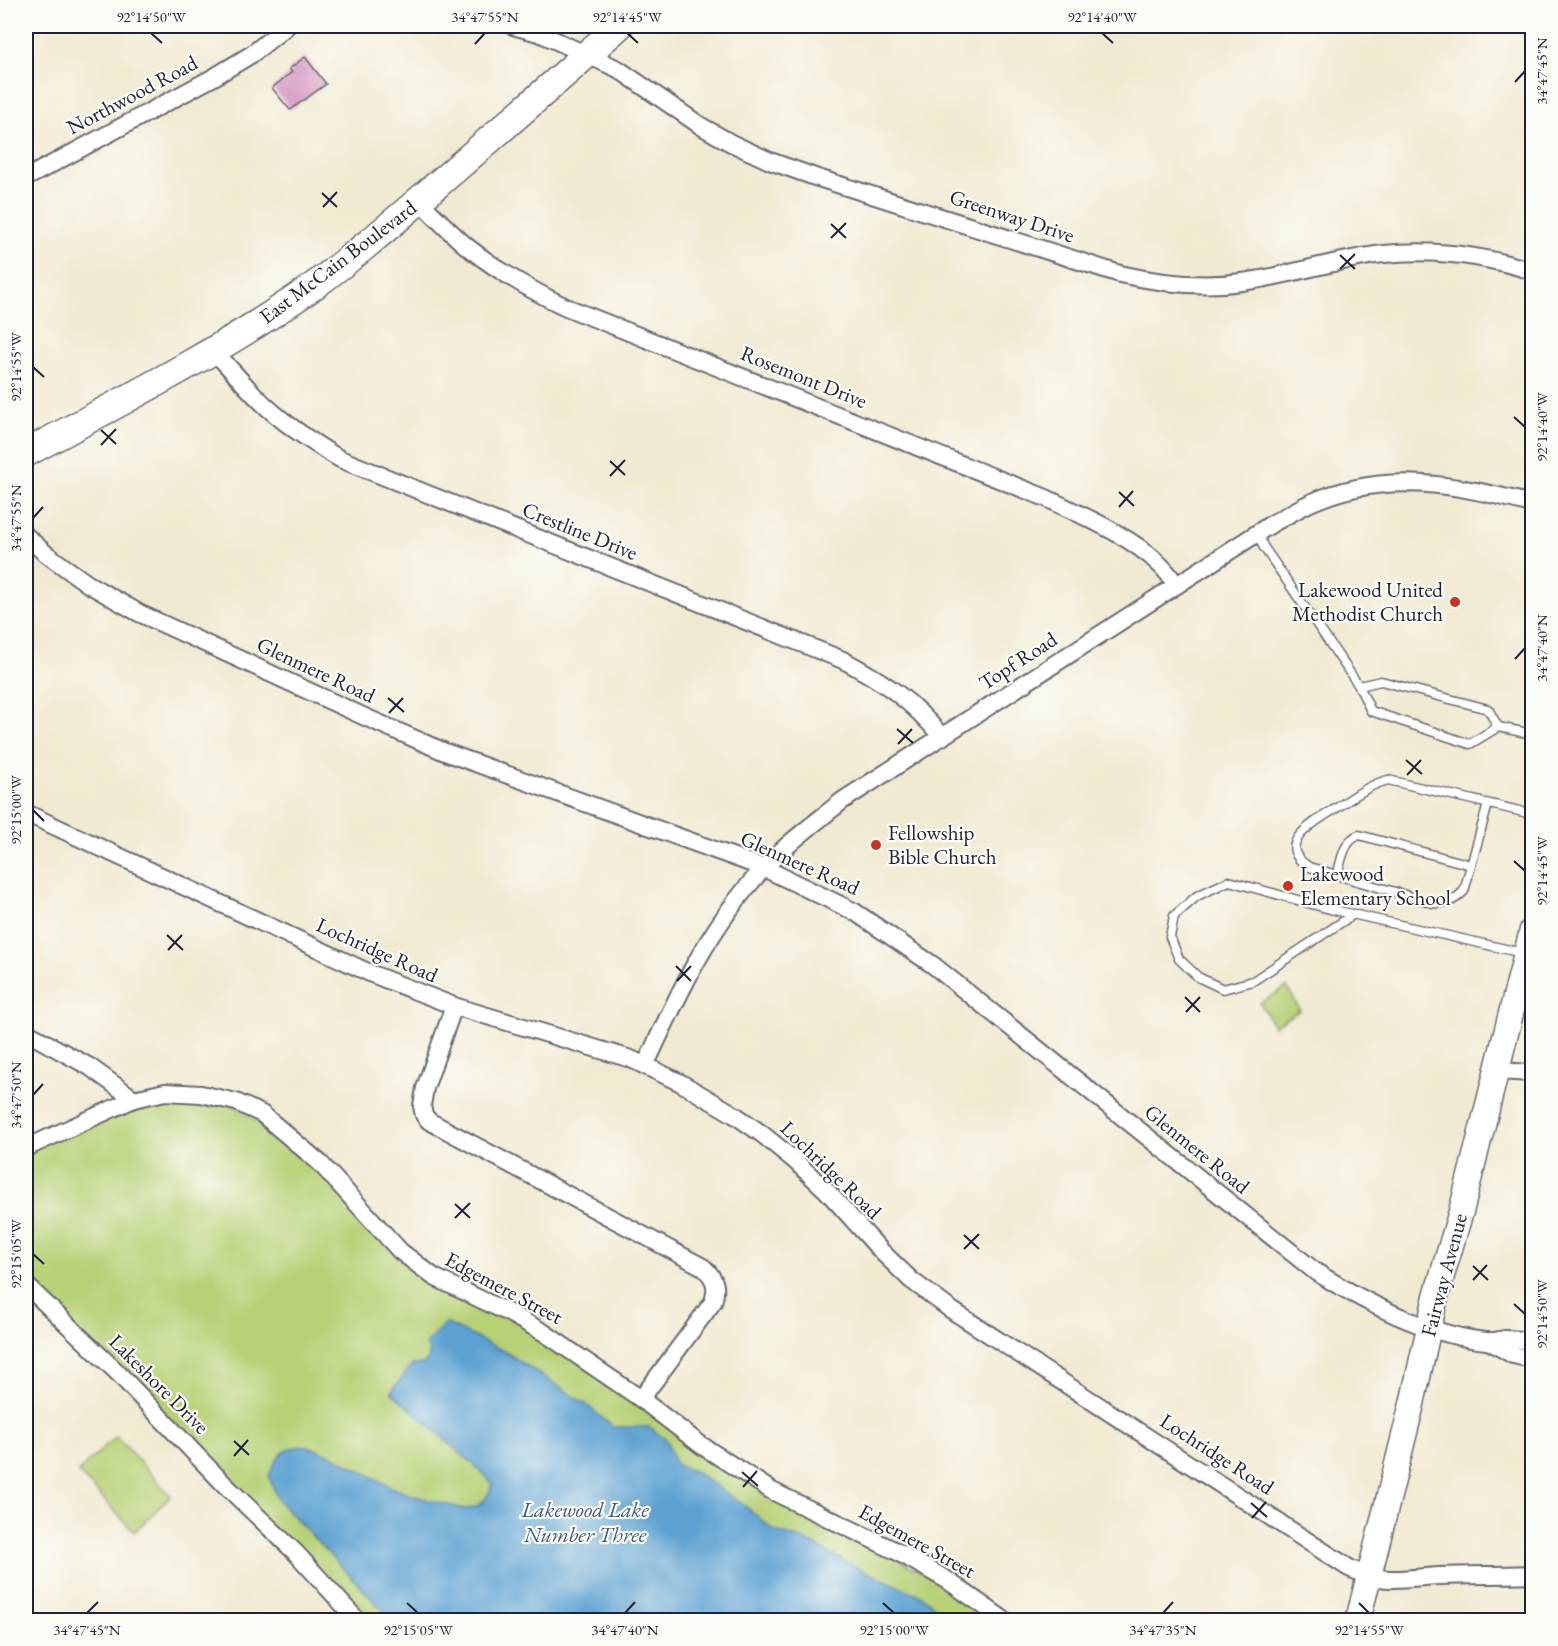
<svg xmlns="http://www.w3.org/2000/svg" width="1558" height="1646" font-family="'EB Garamond',serif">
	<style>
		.green { fill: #b7d177; stroke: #6c7a59; stroke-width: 1.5 }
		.water { fill: #5ca1d1; stroke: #3f6286; stroke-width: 1.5 }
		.building { fill: #d28ebe }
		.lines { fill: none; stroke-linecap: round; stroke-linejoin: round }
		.lane-casing { stroke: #6a6870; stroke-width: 11 }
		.street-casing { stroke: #6a6870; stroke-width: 20 }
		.secondary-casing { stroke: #6a6870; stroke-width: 27 }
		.primary-casing { stroke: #6a6870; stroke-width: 30 }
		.lane { stroke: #fff; stroke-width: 8 }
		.street { stroke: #fff; stroke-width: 16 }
		.secondary { stroke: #fff; stroke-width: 24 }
		.primary { stroke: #fff; stroke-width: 27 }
		.ticks { fill: none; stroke: #22223b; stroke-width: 2 }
		.poi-dot { fill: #c8321e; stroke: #fdfcf7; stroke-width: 2 }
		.labels { text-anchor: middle; stroke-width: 4.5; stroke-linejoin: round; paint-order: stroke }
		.street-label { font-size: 21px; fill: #22223b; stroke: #fdfcf7 }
		.poi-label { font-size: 21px; fill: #22223b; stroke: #fdfcf7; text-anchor: start }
		.water-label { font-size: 22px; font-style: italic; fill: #3c5b7e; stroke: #fdfcf7 }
		.neatline { fill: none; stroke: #22223b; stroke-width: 2 }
		.ticks-label { font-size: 15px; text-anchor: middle; fill: #22223b }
	</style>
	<rect width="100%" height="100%" fill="#fdfcf7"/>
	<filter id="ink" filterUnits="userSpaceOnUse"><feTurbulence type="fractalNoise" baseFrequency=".0167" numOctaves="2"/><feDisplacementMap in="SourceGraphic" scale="12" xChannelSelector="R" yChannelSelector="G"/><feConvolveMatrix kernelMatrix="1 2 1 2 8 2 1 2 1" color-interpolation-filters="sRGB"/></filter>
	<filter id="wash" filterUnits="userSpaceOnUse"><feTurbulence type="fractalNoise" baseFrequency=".008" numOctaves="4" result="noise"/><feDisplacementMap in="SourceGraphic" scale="24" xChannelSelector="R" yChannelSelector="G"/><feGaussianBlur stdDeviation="1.35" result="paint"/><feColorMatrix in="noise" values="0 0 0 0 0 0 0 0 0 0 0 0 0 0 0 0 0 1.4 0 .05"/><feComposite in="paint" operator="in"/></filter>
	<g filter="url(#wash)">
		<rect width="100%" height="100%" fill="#f1ead2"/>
		<g class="green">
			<path d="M1287,987L1300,1010L1274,1026L1260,1003Z"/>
			<path d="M221,1097L320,1163L414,1263L507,1312L730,1465L1007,1620H349L242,1499L26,1286V1148L134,1099Z"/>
			<path d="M116,1436L171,1496L134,1532L78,1472Z"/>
		</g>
		<path class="water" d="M445,1323L504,1351L586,1404L613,1427H650L667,1441L675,1464L694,1471L744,1505L775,1531L802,1539L864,1571L922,1596L951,1620H392L278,1500L269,1476C274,1463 280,1450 296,1447C320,1442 374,1480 398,1490C419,1499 443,1503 465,1509C481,1508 487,1499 492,1485L486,1476L391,1392L412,1365C425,1366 430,1361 429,1349L425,1345Z"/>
		<g id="blocks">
			<path class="building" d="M305,57L326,84L290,110L272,88L292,72L289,69Z"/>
		</g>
	</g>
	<g filter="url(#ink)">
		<use href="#blocks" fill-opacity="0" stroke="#6a6870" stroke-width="1.5"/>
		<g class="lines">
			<g class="lane-casing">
				<g id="lane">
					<path d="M1258,533L1263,546L1359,686L1371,711L1470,744L1498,727L1532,734"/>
					<path d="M1359,686L1381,681L1488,709L1498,727"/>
					<path d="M1488,804L1464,891C1454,901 1447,904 1433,903L1309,867C1272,844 1315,822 1335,809C1352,798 1368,785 1388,780L1532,814"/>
					<path d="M1337,875C1342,860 1343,841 1359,835L1471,865"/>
					<path d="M1354,914L1253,981L1223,989L1198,977L1179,959L1170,937L1174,916L1197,896L1229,881L1330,909L1523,953"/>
				</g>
			</g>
			<g class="street-casing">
				<g id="street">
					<path d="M513,26L539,33L618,69L701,126L731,143L770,161L815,177L1120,274C1159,283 1201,288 1242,282C1290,276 1336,259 1384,254C1434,249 1485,256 1532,271"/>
					<path d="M26,178L214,77L252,54L287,26"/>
					<path d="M419,201C436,217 452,235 470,249C500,272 532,291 566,307L1046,498C1081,515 1131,536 1159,564C1166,570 1171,578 1177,585"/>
					<path d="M213,350C231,369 248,390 268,408C290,428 315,444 340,459L843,660C886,683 911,700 942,737"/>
					<path d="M26,536L45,553L88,584L139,613L365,717L445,752L764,868L855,912L933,965L1316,1272C1366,1303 1427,1335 1486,1341C1493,1342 1499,1340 1505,1339C1514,1339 1523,1340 1532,1341"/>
					<path d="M26,813L372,974L454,1006L631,1059L681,1083L735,1115L762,1134L794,1160L826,1190L882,1252L911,1280L950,1309L1349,1568C1385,1585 1402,1578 1439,1576C1470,1575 1502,1575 1532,1574"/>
					<path d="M454,1006L425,1088L422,1106L424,1115L429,1121L703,1267C715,1278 718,1287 713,1302L641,1399"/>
					<path d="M26,1032L90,1067L134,1099L165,1092L201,1094L236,1102L262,1114L320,1163L400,1251L434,1277L507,1312L543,1332L641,1399L701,1445L772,1491L898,1552L947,1580L1004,1620"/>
					<path d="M645,1066C678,995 708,928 762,870C786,844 815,823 842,801L1273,523C1285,517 1297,509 1310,503C1384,469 1457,485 1532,504"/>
					<path d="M1497,1071L1532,1073"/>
					<path d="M26,1148L134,1099"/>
					<path d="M26,1285L116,1371L224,1484L296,1553L357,1620"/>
					<path d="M1489,1341L1513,1355L1532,1359"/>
				</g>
			</g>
			<g class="secondary-casing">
				<path id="secondary" d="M1358,1620L1412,1404L1436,1296L1462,1208L1532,930"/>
			</g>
			<g class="primary-casing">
				<path id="primary" d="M26,453C121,402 219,352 308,290C354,257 396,220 438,184C499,132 559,79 619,26"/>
			</g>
			<use href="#lane" class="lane"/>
			<use href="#street" class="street"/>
			<use href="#secondary" class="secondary"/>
			<use href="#primary" class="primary"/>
		</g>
	</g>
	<path class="ticks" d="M151,33L162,43M627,33L638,43M1102,33L1113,43M475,44L485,33M1515,82L1525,71M322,193L337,207M323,207L337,192M831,224L846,238M831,238L846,223M1340,255L1355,269M1340,269L1355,254M33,367L44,377M1514,417L1525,427M101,430L116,444M101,445L116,429M610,461L625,475M610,476L625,460M1119,492L1134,506M1119,507L1133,491M33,518L43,507M1515,659L1525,648M388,698L404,712M389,713L403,698M897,729L913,743M898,744L912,729M1406,760L1422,774M1407,775L1421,760M33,810L44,821M1514,861L1525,871M167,935L183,950M168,950L182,935M676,966L691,981M677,981L691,966M1185,997L1200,1012M1186,1012L1200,997M33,1095L43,1084M455,1204L470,1218M455,1218L470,1203M964,1235L979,1249M964,1249L979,1234M33,1254L44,1264M1473,1266L1488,1280M1473,1280L1487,1265M1514,1304L1525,1314M234,1441L249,1455M234,1456L248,1440M742,1472L758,1486M743,1487L757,1471M1251,1503L1267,1517M1252,1518L1266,1502M407,1603L418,1613M883,1603L894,1613M1359,1603L1369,1613M87,1613L98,1602M625,1613L635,1602M1163,1613L1173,1602"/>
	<g class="poi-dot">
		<circle cx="1455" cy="602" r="6"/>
		<circle cx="876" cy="845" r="6"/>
		<circle cx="1288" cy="886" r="6"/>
	</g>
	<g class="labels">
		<g class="street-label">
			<text transform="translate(132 95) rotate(-28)" y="7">Northwood Road</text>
			<text transform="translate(1012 216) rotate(18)" y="7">Greenway Drive</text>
			<text transform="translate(338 262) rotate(-37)" y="7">East McCain Boulevard</text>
			<text transform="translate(804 377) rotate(22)" y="7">Rosemont Drive</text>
			<text transform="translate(580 531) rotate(22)" y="7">Crestline Drive</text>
			<text transform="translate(1018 661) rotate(-33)" y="7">Topf Road</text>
			<text transform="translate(316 670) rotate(25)" y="7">Glenmere Road</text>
			<text transform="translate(800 863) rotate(24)" y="7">Glenmere Road</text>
			<text transform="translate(377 950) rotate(24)" y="7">Lochridge Road</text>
			<text transform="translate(1197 1149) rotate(39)" y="7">Glenmere Road</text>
			<text transform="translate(831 1170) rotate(44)" y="7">Lochridge Road</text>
			<text transform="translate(1444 1275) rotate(-75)" y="7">Fairway Avenue</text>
			<text transform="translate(504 1288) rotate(28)" y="7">Edgemere Street</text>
			<text transform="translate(159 1384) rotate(45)" y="7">Lakeshore Drive</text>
			<text transform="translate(1217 1454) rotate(33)" y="7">Lochridge Road</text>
			<text transform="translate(917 1541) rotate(29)" y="7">Edgemere Street</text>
		</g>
		<g class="poi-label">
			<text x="1443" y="597" text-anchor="end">Lakewood United<tspan x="1443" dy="24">Methodist Church</tspan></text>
			<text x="888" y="840">Fellowship<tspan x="888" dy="24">Bible Church</tspan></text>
			<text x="1300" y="881">Lakewood<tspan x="1300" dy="24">Elementary School</tspan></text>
		</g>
		<g class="water-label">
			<text x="585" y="1517">Lakewood Lake<tspan x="585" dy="25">Number Three</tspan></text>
		</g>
	</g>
	<rect width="1558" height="1646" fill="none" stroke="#fdfcf7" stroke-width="66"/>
	<rect x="33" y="33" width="1492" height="1580" class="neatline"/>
	<g class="ticks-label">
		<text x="151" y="22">92°14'50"W</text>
		<text x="485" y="22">34°47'55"N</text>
		<text x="627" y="22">92°14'45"W</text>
		<text x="1102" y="22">92°14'40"W</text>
		<text transform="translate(1542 71) rotate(-90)" y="5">34°47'45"N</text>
		<text transform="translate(16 367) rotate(-90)" y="5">92°14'55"W</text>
		<text transform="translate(1542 427) rotate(-90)" y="5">92°14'40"W</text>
		<text transform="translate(16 518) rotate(-90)" y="5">34°47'55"N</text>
		<text transform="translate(1542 648) rotate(-90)" y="5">34°47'40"N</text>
		<text transform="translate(16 810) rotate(-90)" y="5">92°15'00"W</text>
		<text transform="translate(1542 871) rotate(-90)" y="5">92°14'45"W</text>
		<text transform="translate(16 1095) rotate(-90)" y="5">34°47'50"N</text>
		<text transform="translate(16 1254) rotate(-90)" y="5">92°15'05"W</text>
		<text transform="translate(1542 1314) rotate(-90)" y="5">92°14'50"W</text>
		<text x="87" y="1635">34°47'45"N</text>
		<text x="418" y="1635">92°15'05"W</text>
		<text x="625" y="1635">34°47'40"N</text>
		<text x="894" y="1635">92°15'00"W</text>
		<text x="1163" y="1635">34°47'35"N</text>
		<text x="1369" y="1635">92°14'55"W</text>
	</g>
</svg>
